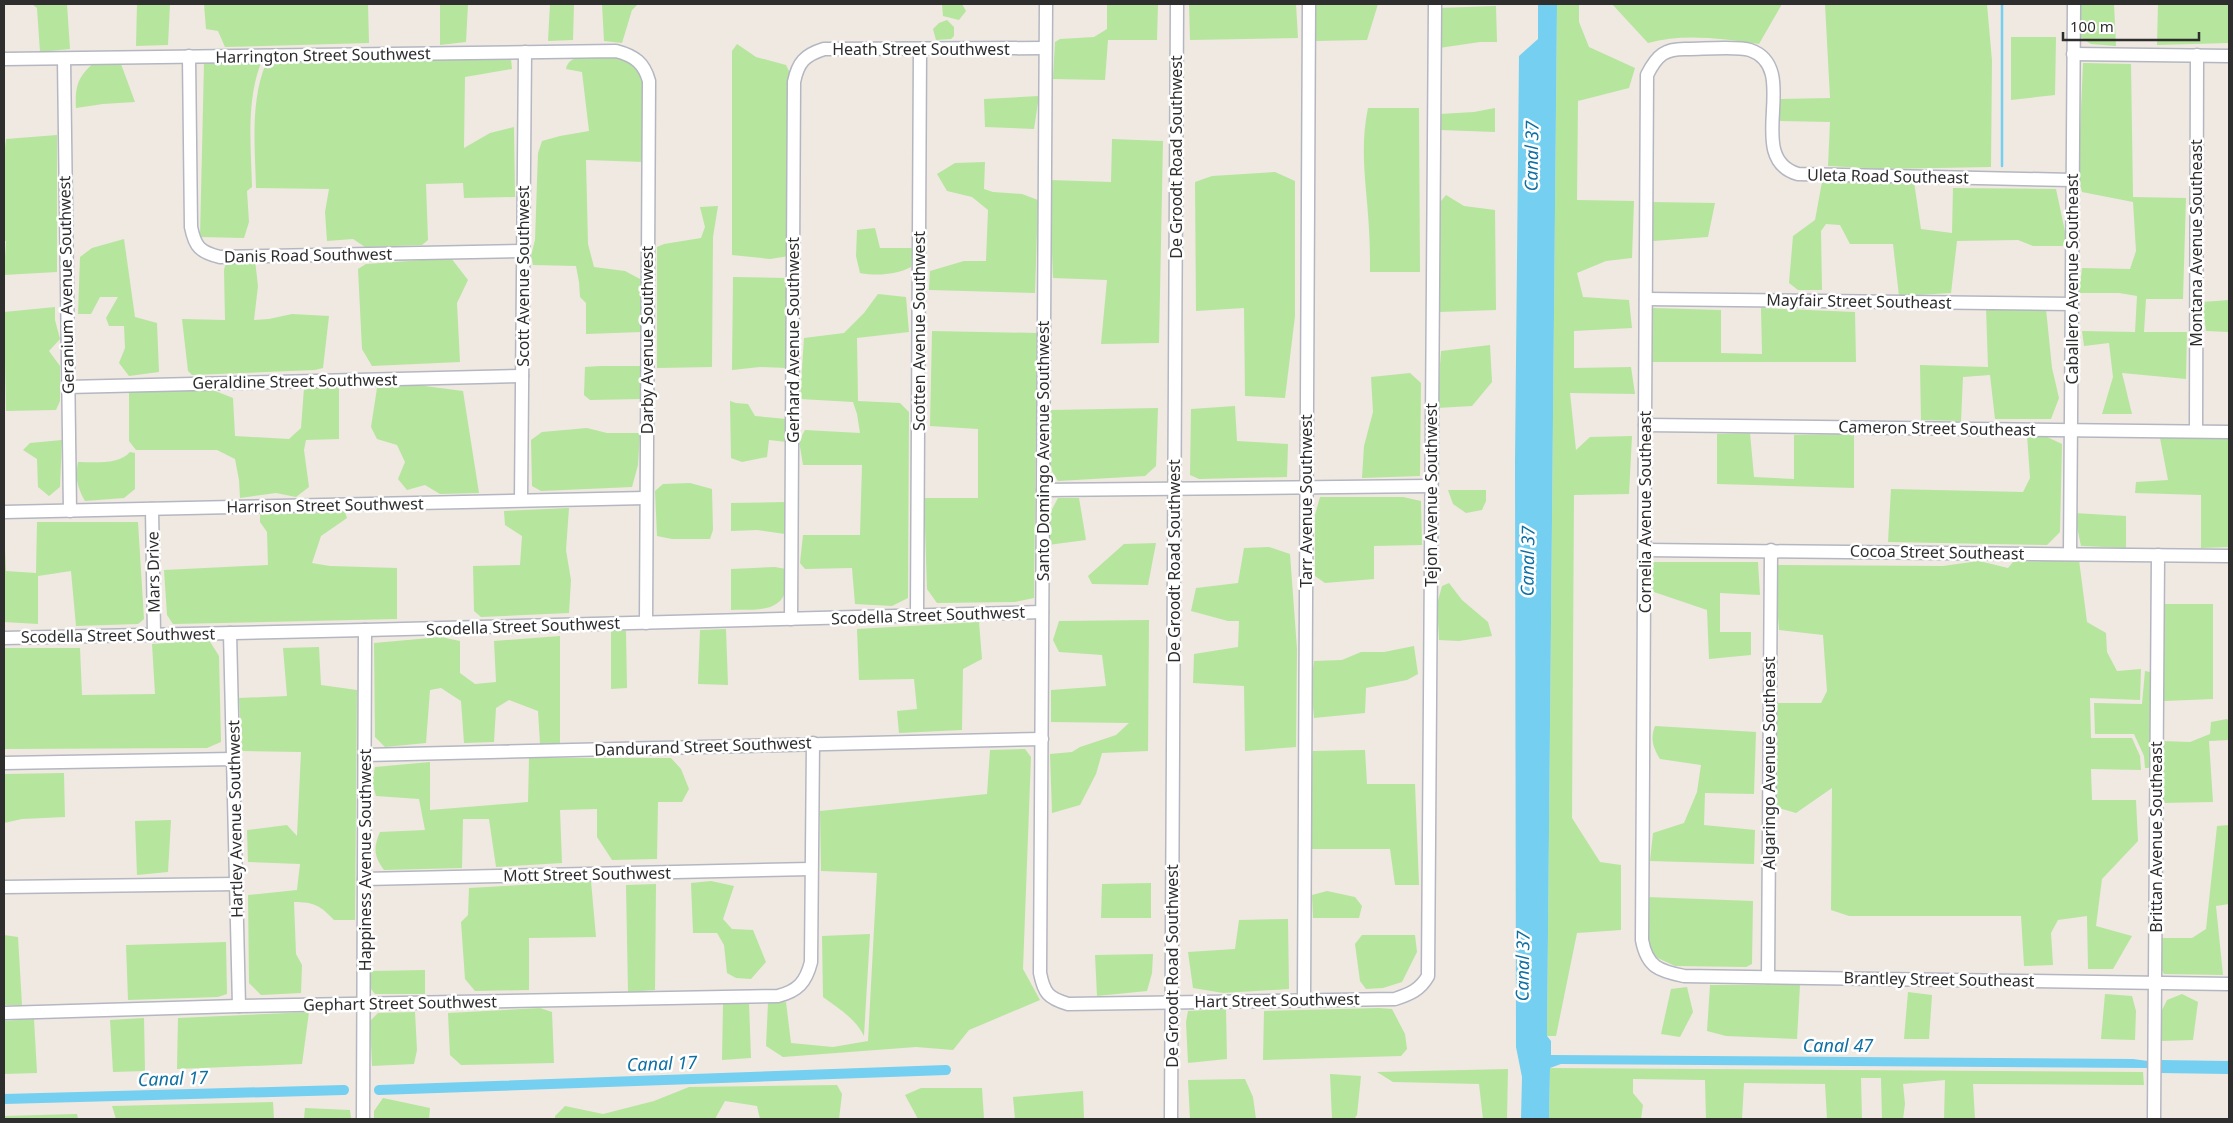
<svg xmlns="http://www.w3.org/2000/svg" width="2233" height="1123" font-family="'Noto Sans',sans-serif">
	<style>
		.green { fill: #b6e59e }
		.water { fill: #75cff0 }
		.lines { fill: none; stroke-linecap: round; stroke-linejoin: round }
		.stream { stroke: #75cff0; stroke-width: 2.5 }
		.canal { stroke: #75cff0; stroke-width: 10 }
		.minor-casing { stroke: #b4b7c1; stroke-width: 15 }
		.minor { stroke: #fff; stroke-width: 12 }
		.labels { text-anchor: middle; stroke-width: 5; stroke-linejoin: round; paint-order: stroke }
		.street-label { font-size: 16px; fill: #2e2e2e; stroke: #fff }
		.water-label { font-size: 18px; font-style: italic; fill: #0d6fa3; stroke: #fff }
	</style>
	<rect width="100%" height="100%" fill="#efe9e1"/>
	<g class="green">
		<path d="M32,4H67L70,49L40,52L37,8Z"/>
		<path d="M137,4H170L168,45L136,46Z"/>
		<path d="M204,4H368L369,43L225,47L218,31L206,29Z"/>
		<path d="M440,4H468L466,42L440,45Z"/>
		<path d="M550,4H574L573,40L548,41Z"/>
		<path d="M602,4H638L632,10L622,43L604,41Z"/>
		<path d="M942,4H962L966,11L959,20L943,16Z"/>
		<path d="M1107,4H1158L1157,40H1108L1105,80L1053,79L1055,42L1060,39L1094,37L1107,29Z"/>
		<path d="M1189,4H1296L1298,38L1190,40Z"/>
		<path d="M1316,4H1378L1367,40L1315,41Z"/>
		<path d="M1557,4H1579V22L1589,47L1635,68L1629,88L1578,101L1577,200L1634,201L1632,258L1606,261L1577,273L1583,297L1629,300L1632,328L1574,331V368L1631,367L1635,394L1570,393L1576,450L1590,437L1632,436L1629,494L1574,495L1572,818L1600,862L1621,865V930L1577,933L1556,1036H1547Z"/>
		<path d="M1612,4H1782L1759,44C1723,39 1684,33 1648,43Z"/>
		<path d="M1825,4H1987L1992,61L1991,167L1883,169L1828,166L1830,122L1780,121V99L1830,98Z"/>
		<path d="M2081,4H2114L2116,46L2091,44L2080,37Z"/>
		<path d="M2158,4H2229V43L2157,45Z"/>
		<path d="M1496,6L1497,42H1480L1439,48L1438,8Z"/>
		<path d="M947,20L954,27V36L951,39L936,40L933,29L939,23Z"/>
		<path d="M2011,37H2056L2055,95L2011,100Z"/>
		<path d="M737,44L756,57L786,65L790,73L789,256L770,259L732,255V51Z"/>
		<path d="M598,54L630,60L643,80L645,162L586,160L588,244L594,267L625,271L642,280V332L586,334V303L580,297L579,282L576,266L533,265L531,256L535,240L538,153L542,141L560,136L589,131L582,72L566,69C569,55 586,56 598,54Z"/>
		<path d="M511,59L512,69L465,77L464,148L490,133L514,127L515,197L464,198L463,183L426,184L428,240L422,245L365,247L353,239L327,241L325,212L329,189L256,188C255,147 250,102 266,63Z"/>
		<path d="M96,61L121,64L135,102L103,104L76,108C75,85 78,76 96,61Z"/>
		<path d="M204,63H261C246,101 251,147 252,187L247,191L249,222L244,238L200,237Z"/>
		<path d="M2083,63L2131,64L2133,197L2186,198L2183,299H2146L2144,332H2187L2186,379L2122,373L2132,414H2102L2113,377L2109,343L2084,346L2082,331L2135,332L2137,296L2119,293H2079L2082,268L2130,269L2136,251L2133,202L2082,192L2078,178Z"/>
		<path d="M1039,96L1034,129L985,127L984,99Z"/>
		<path d="M1368,108H1419L1420,272H1370C1370,258 1370,244 1369,229C1367,187 1359,151 1368,108Z"/>
		<path d="M1495,108V132L1440,130V114L1474,112Z"/>
		<path d="M57,135V272L4,275L6,241H4V157L6,139Z"/>
		<path d="M1112,139L1163,141L1159,343L1101,344L1107,280L1053,278L1049,180L1111,182Z"/>
		<path d="M985,162L984,189L993,192L1022,194L1038,200L1035,293L929,290L930,271L964,261H986L988,210L972,197L947,191L937,174L955,163Z"/>
		<path d="M1275,172L1295,181V316L1285,398L1245,396L1244,308L1196,311L1195,182L1212,176Z"/>
		<path d="M1822,182H1914L1921,229L1952,233L1953,188L2056,189L2066,236L2063,246H2033L2018,240L1957,241L1951,293L1899,296L1893,244H1850L1840,225L1826,224L1821,231L1822,290H1798L1789,283L1793,236L1815,220Z"/>
		<path d="M1446,195L1464,206L1495,210L1496,310L1439,312L1437,206Z"/>
		<path d="M1651,202L1715,203L1708,237L1653,241Z"/>
		<path d="M718,206L713,237L712,367L657,368V247L664,244L701,238L705,227L700,207Z"/>
		<path d="M875,228L880,248H913L911,267C896,275 876,276 860,273L856,256L857,230Z"/>
		<path d="M124,239L135,317L157,323L159,372L129,376L119,363L125,348L124,326H109L106,318L118,297H100L91,314H78L80,257L92,248Z"/>
		<path d="M451,258L468,280L457,303L460,362L372,366L362,349L358,269L366,264Z"/>
		<path d="M255,260L258,286L254,320L269,319L292,314L329,316L323,368L315,370L192,375L188,371L182,319L225,320L224,270L226,262Z"/>
		<path d="M733,277L786,278L787,368L760,367L732,370Z"/>
		<path d="M878,294L906,297L909,332L857,338L858,401L900,403L909,412L908,598L892,606L855,604L852,568L805,569L800,563L803,535H860L862,465H803L799,441L805,430L860,433L857,414L853,402L800,399L804,338L844,333L864,313Z"/>
		<path d="M2229,300V332L2206,331L2202,302Z"/>
		<path d="M55,307V320L60,339L49,351L60,366V401L56,410L6,411L4,312Z"/>
		<path d="M1986,307L2046,309L2052,368L2059,398L2051,419H1995L1990,375L1963,377L1961,421L1921,420L1920,365L1988,367Z"/>
		<path d="M1652,308L1721,310V353L1762,354L1761,308L1855,312L1856,362H1650Z"/>
		<path d="M932,331L1037,333L1034,598L1015,602L937,603L927,589L924,498H978V429L930,426Z"/>
		<path d="M1490,345L1492,382L1472,406L1437,408L1441,351Z"/>
		<path d="M600,366H642L641,399L590,400L584,395L585,367Z"/>
		<path d="M1410,373L1421,383L1420,476L1362,478L1364,446L1373,412L1371,377Z"/>
		<path d="M417,385L463,391L479,493L440,494L425,485L407,490L398,479L405,462L397,445L377,439L371,427L377,388Z"/>
		<path d="M304,388H339V439L306,440L304,450L309,487L296,497L276,493L240,498L239,480L235,459L217,450H136L129,441V392L210,389L233,398L235,436L289,439L301,428Z"/>
		<path d="M730,401L736,403L748,404L755,416L787,419V442L769,440L767,457L742,462L731,458Z"/>
		<path d="M1235,406L1237,441L1288,444L1287,477L1199,479L1190,475L1191,409Z"/>
		<path d="M1158,408L1156,466L1145,476L1058,481L1050,468L1051,410Z"/>
		<path d="M587,428L607,433H640L638,465L632,487L541,491L532,486L531,440L542,432Z"/>
		<path d="M1750,433L1754,477L1794,479V435L1854,434V488L1717,484V434Z"/>
		<path d="M2027,435L2045,436L2062,444L2060,532L2047,545L1888,542L1891,489L2023,492L2030,478Z"/>
		<path d="M2160,438L2229,439V547L2201,548V495L2135,493L2136,482L2168,480Z"/>
		<path d="M62,440L60,487L49,496L38,487L37,459L23,450L30,443Z"/>
		<path d="M130,452L135,453V489L124,498L85,501C77,487 75,477 78,462C94,462 119,465 130,452Z"/>
		<path d="M690,483L712,489L713,530L710,539H672L657,536L655,491L663,484Z"/>
		<path d="M1448,490H1486V501L1482,510L1466,513L1453,504Z"/>
		<path d="M1320,497H1403L1421,501L1422,545L1374,546V579L1325,583L1315,576V515Z"/>
		<path d="M1058,498H1079L1086,540L1048,545V517Z"/>
		<path d="M786,502L785,534L757,530L731,531V503Z"/>
		<path d="M569,508L566,550L571,580L569,613L481,617L474,611L473,566L520,565L522,536L505,525L504,511Z"/>
		<path d="M345,512L347,518L321,536L312,563L330,566L397,568V619L173,624L167,615L164,570L268,565L267,532L260,522V514Z"/>
		<path d="M2074,513L2126,516V548L2081,546Z"/>
		<path d="M37,522H138L144,619L138,624L76,626L71,571L38,576V624L4,622V526L6,571L36,573Z"/>
		<path d="M1156,543L1148,585L1092,584L1088,576L1124,544Z"/>
		<path d="M1269,547L1290,554L1297,649L1296,747L1245,751L1244,686L1193,683L1194,654L1238,647L1239,621H1228L1191,611L1196,588L1238,583L1244,548Z"/>
		<path d="M2079,560L2087,622L2106,633L2107,652L2117,671L2141,669L2140,700L2090,698L2091,738H2132L2140,756L2141,770L2091,769L2092,800H2136L2138,841L2102,879L2096,926L2132,936L2113,969H2088L2087,916L2058,920L2051,933L2053,965L2024,966L2021,916H1849L1831,910L1832,788L1796,813L1775,807L1776,703H1821L1827,691L1823,635L1779,630L1775,579L1778,565L1943,566L1979,561L2008,568L2013,562Z"/>
		<path d="M1651,562H1758L1760,595L1720,593V632H1751V655L1709,659L1707,610L1651,591Z"/>
		<path d="M775,567L786,569C786,575 787,583 786,589C781,614 751,609 731,610V569Z"/>
		<path d="M1449,583L1462,600L1488,622L1492,636L1459,641L1439,640L1437,604L1442,586Z"/>
		<path d="M2163,604H2213V699L2164,701Z"/>
		<path d="M1149,620L1148,751L1102,753L1096,774L1080,805L1052,813L1050,754L1072,752L1080,747L1116,735L1129,723L1051,722V690L1106,686L1102,655L1059,652L1053,640L1059,621Z"/>
		<path d="M979,622L982,659L963,669L962,730L899,733L897,711L917,709L914,679L859,680L857,629Z"/>
		<path d="M726,629L728,685L698,684L700,630Z"/>
		<path d="M611,631H626L627,688L611,689Z"/>
		<path d="M560,636V743L540,744L538,711L509,700L496,708L494,742L464,743L461,701L441,688L430,690L426,743L385,747L375,737L374,643L441,637L460,641V673L475,684L496,682L494,641Z"/>
		<path d="M209,640L219,656L221,742L207,748L4,749V648H80L82,695L155,694L152,644Z"/>
		<path d="M1414,646L1418,674L1407,680L1366,688L1365,713L1314,718L1311,685L1314,661L1342,660L1361,652H1384Z"/>
		<path d="M319,647L321,685L357,690L355,920H334C321,906 314,902 294,902L296,954L302,965L301,993L261,995L249,983L248,895L297,890L300,864L248,862L247,830L287,825L297,836L301,752L242,751L239,698L287,696L283,648Z"/>
		<path d="M2145,671L2150,672V768H2145L2144,756L2134,734H2095L2094,703L2142,704Z"/>
		<path d="M2227,719L2229,721V740L2209,741L2213,802L2162,803V741L2190,742L2210,734L2211,722Z"/>
		<path d="M1655,726L1756,732L1754,794L1705,793L1704,825L1755,830L1754,864L1650,861L1653,833L1684,823L1697,792L1701,765L1660,759C1653,747 1650,739 1655,726Z"/>
		<path d="M1025,749L1031,757L1023,969L1040,1000L969,1030L953,1050L916,1047L783,1057L766,1046L768,1003L786,1002L791,1043L833,1047L868,1041L877,873L821,871L820,811L987,794L990,750Z"/>
		<path d="M1365,750L1367,784H1415L1419,885H1395L1390,849H1311L1309,782L1313,751Z"/>
		<path d="M529,758H671L681,769L689,789L682,802H658L657,859L612,860L597,837V809L560,810L562,863L496,867L489,819H463L462,868L384,870C374,856 373,848 380,832L425,830L419,799L376,796L372,782L375,767L430,762V810L528,802Z"/>
		<path d="M64,773L65,817L22,819L4,823V774Z"/>
		<path d="M171,820L168,872L137,875L135,821Z"/>
		<path d="M2229,825V904L2216,906L2223,975L2164,974L2161,968L2159,938H2192L2206,929L2217,826Z"/>
		<path d="M591,881L596,937L529,938V990L475,991L465,979L461,922L468,915L469,888Z"/>
		<path d="M711,881L734,886L723,919L732,929L753,930L766,962L751,979L736,978L727,973L724,945L717,933H693L691,883Z"/>
		<path d="M1151,883V918H1101L1102,884Z"/>
		<path d="M656,884L655,990L628,992L626,885Z"/>
		<path d="M1327,891L1355,897L1362,906L1359,918H1313L1312,895Z"/>
		<path d="M1647,897L1753,901L1752,964L1746,967L1675,966L1651,955L1648,940Z"/>
		<path d="M1288,919L1289,989L1223,993L1193,988L1188,952L1235,949L1239,920Z"/>
		<path d="M870,934L864,1036C856,1019 838,1008 823,997L822,936Z"/>
		<path d="M4,935L18,937L22,1005H4Z"/>
		<path d="M1362,935H1415L1417,952L1402,982L1383,988L1366,989L1360,981L1355,944Z"/>
		<path d="M226,942L227,994L218,997L128,1000L126,945Z"/>
		<path d="M1153,954L1152,973L1147,991L1097,996L1095,955Z"/>
		<path d="M425,970V994H375L371,989V971Z"/>
		<path d="M1710,985H1800L1797,1039L1726,1036L1707,1031Z"/>
		<path d="M1687,987L1693,1012L1680,1037L1661,1034L1671,989Z"/>
		<path d="M1908,992L1932,995L1929,1039H1904Z"/>
		<path d="M2105,994L2132,996L2136,1011L2135,1040L2101,1039Z"/>
		<path d="M2182,994L2198,1002L2193,1040L2161,1041V1012L2167,1000Z"/>
		<path d="M749,1003L751,1058L722,1060L723,1004Z"/>
		<path d="M540,1008L552,1012L554,1063L461,1065L450,1055L448,1013Z"/>
		<path d="M1379,1008L1392,1009L1405,1034L1407,1049L1401,1056L1263,1060L1264,1011Z"/>
		<path d="M1226,1009L1227,1059L1188,1063L1186,1022L1188,1011Z"/>
		<path d="M309,1012L302,1064L177,1069L178,1018Z"/>
		<path d="M415,1012L417,1050L414,1064L372,1066L370,1021L378,1013Z"/>
		<path d="M144,1018L145,1071L113,1072L110,1020Z"/>
		<path d="M34,1019L37,1073L4,1074V1021Z"/>
		<path d="M1550,1068L2143,1072L2144,1085L1973,1084L1975,1119H1944L1945,1080L1903,1084L1905,1104L1903,1119H1882L1881,1078H1861L1862,1119H1827L1825,1084L1744,1083L1742,1119H1706L1705,1080L1633,1079V1093L1643,1105L1641,1119H1549Z"/>
		<path d="M1508,1069L1507,1119H1483L1479,1084L1393,1082L1377,1072Z"/>
		<path d="M1330,1074L1361,1076L1357,1115L1354,1119H1332Z"/>
		<path d="M1245,1079L1253,1097L1256,1119H1190L1188,1080Z"/>
		<path d="M837,1085L842,1094L839,1119H760L757,1106L725,1101L715,1119H555V1116L565,1106L603,1114L654,1101L689,1087Z"/>
		<path d="M921,1088H982L984,1119H918L905,1095Z"/>
		<path d="M1083,1091L1084,1119H1015L1013,1097Z"/>
		<path d="M383,1098L430,1108L429,1119H374V1111Z"/>
		<path d="M273,1102L274,1119H116L112,1106Z"/>
		<path d="M305,1108L350,1110L351,1119H304Z"/>
		<path d="M77,1114L78,1119H4V1116Z"/>
	</g>
	<g class="water">
		<path d="M1538,4H1557L1547,1036L1551,1041V1055L2133,1059L2148,1061V1068L1561,1064L1550,1068L1549,1119H1521L1522,1077L1516,1047L1515,463L1519,56L1538,39Z"/>
		<path d="M2159,1060L2229,1061V1074L2159,1073Z"/>
	</g>
	<g class="lines">
		<path class="stream" d="M2002,4V166"/>
		<g class="canal">
			<path d="M379,1090L946,1070"/>
			<path d="M4,1099L344,1090"/>
		</g>
		<g class="minor-casing">
			<g id="minor">
				<path d="M1046,4L1040,973C1044,993 1048,998 1068,1004L1395,999C1410,994 1420,990 1428,976L1435,4"/>
				<path d="M2073,54L2229,56"/>
				<path d="M189,56L191,227C195,247 200,252 220,257L523,251"/>
				<path d="M4,59L616,51C635,56 644,63 649,81L646,623"/>
				<path d="M64,59L70,511"/>
				<path d="M2072,180L1798,174C1742,158 1803,68 1750,50C1738,46 1703,49 1688,49C1665,48 1657,55 1647,75L1642,940C1647,967 1659,971 1684,976L2229,984"/>
				<path d="M1646,299L2072,304"/>
				<path d="M67,387L522,376"/>
				<path d="M1645,425L2229,432"/>
				<path d="M2196,431L2197,55"/>
				<path d="M1043,490L1431,486"/>
				<path d="M521,500L525,52"/>
				<path d="M152,509L154,634"/>
				<path d="M4,512L646,498"/>
				<path d="M1645,550L2229,556"/>
				<path d="M2070,554L2074,4"/>
				<path d="M917,614L920,49"/>
				<path d="M791,619L794,82C798,62 805,55 824,49L1045,48"/>
				<path d="M230,633L239,1006"/>
				<path d="M4,638L365,630L1042,612"/>
				<path d="M365,755L1042,739"/>
				<path d="M4,763L234,759"/>
				<path d="M364,879L811,869"/>
				<path d="M4,887L237,884"/>
				<path d="M1768,977L1771,550"/>
				<path d="M1304,999L1309,4"/>
				<path d="M4,1013L239,1006L778,996C798,991 806,982 811,962L813,743"/>
				<path d="M363,1119L365,630"/>
				<path d="M1171,1119L1177,4"/>
				<path d="M2154,1119L2158,555"/>
			</g>
		</g>
		<use href="#minor" class="minor"/>
	</g>
	<g class="labels">
		<g class="street-label">
			<text x="921" y="55">Heath Street Southwest</text>
			<text transform="translate(323 55) rotate(-1)" y="6">Harrington Street Southwest</text>
			<text transform="translate(1176 157) rotate(-90)" y="6">De Groodt Road Southwest</text>
			<text transform="translate(1888 176) rotate(1)" y="6">Uleta Road Southeast</text>
			<text transform="translate(2196 243) rotate(-90)" y="6">Montana Avenue Southeast</text>
			<text transform="translate(308 255) rotate(-1)" y="6">Danis Road Southwest</text>
			<text transform="translate(523 276) rotate(-90)" y="6">Scott Avenue Southwest</text>
			<text transform="translate(2072 279) rotate(-90)" y="6">Caballero Avenue Southeast</text>
			<text transform="translate(66 285) rotate(-91)" y="6">Geranium Avenue Southwest</text>
			<text transform="translate(1859 301) rotate(1)" y="6">Mayfair Street Southeast</text>
			<text transform="translate(919 331) rotate(-90)" y="6">Scotten Avenue Southwest</text>
			<text transform="translate(647 340) rotate(-90)" y="6">Darby Avenue Southwest</text>
			<text transform="translate(793 340) rotate(-90)" y="6">Gerhard Avenue Southwest</text>
			<text transform="translate(295 381) rotate(-1)" y="6">Geraldine Street Southwest</text>
			<text transform="translate(1937 428) rotate(1)" y="6">Cameron Street Southeast</text>
			<text transform="translate(1043 451) rotate(-90)" y="6">Santo Domingo Avenue Southwest</text>
			<text transform="translate(1431 495) rotate(-90)" y="6">Tejon Avenue Southwest</text>
			<text transform="translate(1306 501) rotate(-90)" y="6">Tarr Avenue Southwest</text>
			<text transform="translate(325 505) rotate(-1)" y="6">Harrison Street Southwest</text>
			<text transform="translate(1645 512) rotate(-90)" y="6">Cornelia Avenue Southeast</text>
			<text transform="translate(1937 552) rotate(1)" y="6">Cocoa Street Southeast</text>
			<text transform="translate(1174 561) rotate(-90)" y="6">De Groodt Road Southwest</text>
			<text transform="translate(153 572) rotate(-91)" y="6">Mars Drive</text>
			<text transform="translate(928 615) rotate(-2)" y="6">Scodella Street Southwest</text>
			<text transform="translate(523 626) rotate(-2)" y="6">Scodella Street Southwest</text>
			<text transform="translate(118 635) rotate(-1)" y="6">Scodella Street Southwest</text>
			<text transform="translate(703 746) rotate(-2)" y="6">Dandurand Street Southwest</text>
			<text transform="translate(1769 763) rotate(-90)" y="6">Algaringo Avenue Southeast</text>
			<text transform="translate(235 819) rotate(-91)" y="6">Hartley Avenue Southwest</text>
			<text transform="translate(2156 837) rotate(-90)" y="6">Brittan Avenue Southeast</text>
			<text transform="translate(365 860) rotate(-90)" y="6">Happiness Avenue Southwest</text>
			<text transform="translate(587 874) rotate(-1)" y="6">Mott Street Southwest</text>
			<text transform="translate(1172 966) rotate(-90)" y="6">De Groodt Road Southwest</text>
			<text transform="translate(1939 979) rotate(1)" y="6">Brantley Street Southeast</text>
			<text transform="translate(1277 1000) rotate(-1)" y="6">Hart Street Southwest</text>
			<text transform="translate(400 1003) rotate(-1)" y="6">Gephart Street Southwest</text>
		</g>
		<g class="water-label">
			<text transform="translate(1532 156) rotate(-89)" y="6">Canal 37</text>
			<text transform="translate(1528 561) rotate(-89)" y="6">Canal 37</text>
			<text transform="translate(1523 966) rotate(-89)" y="6">Canal 37</text>
			<text x="1838" y="1052">Canal 47</text>
			<text transform="translate(662 1064) rotate(-2)" y="6">Canal 17</text>
			<text transform="translate(173 1079) rotate(-2)" y="6">Canal 17</text>
		</g>
	</g>
	<rect width="2233" height="1123" fill="none" stroke="#2e2e2e" stroke-width="10"/>
	<path d="M2063 32v8h136v-8" fill="none" stroke="#2e2e2e" stroke-width="2.5"/>
	<text x="2070" y="32" font-size="15" fill="#2e2e2e" stroke="#ffffff" stroke-width="4" paint-order="stroke">100 m</text>
</svg>
